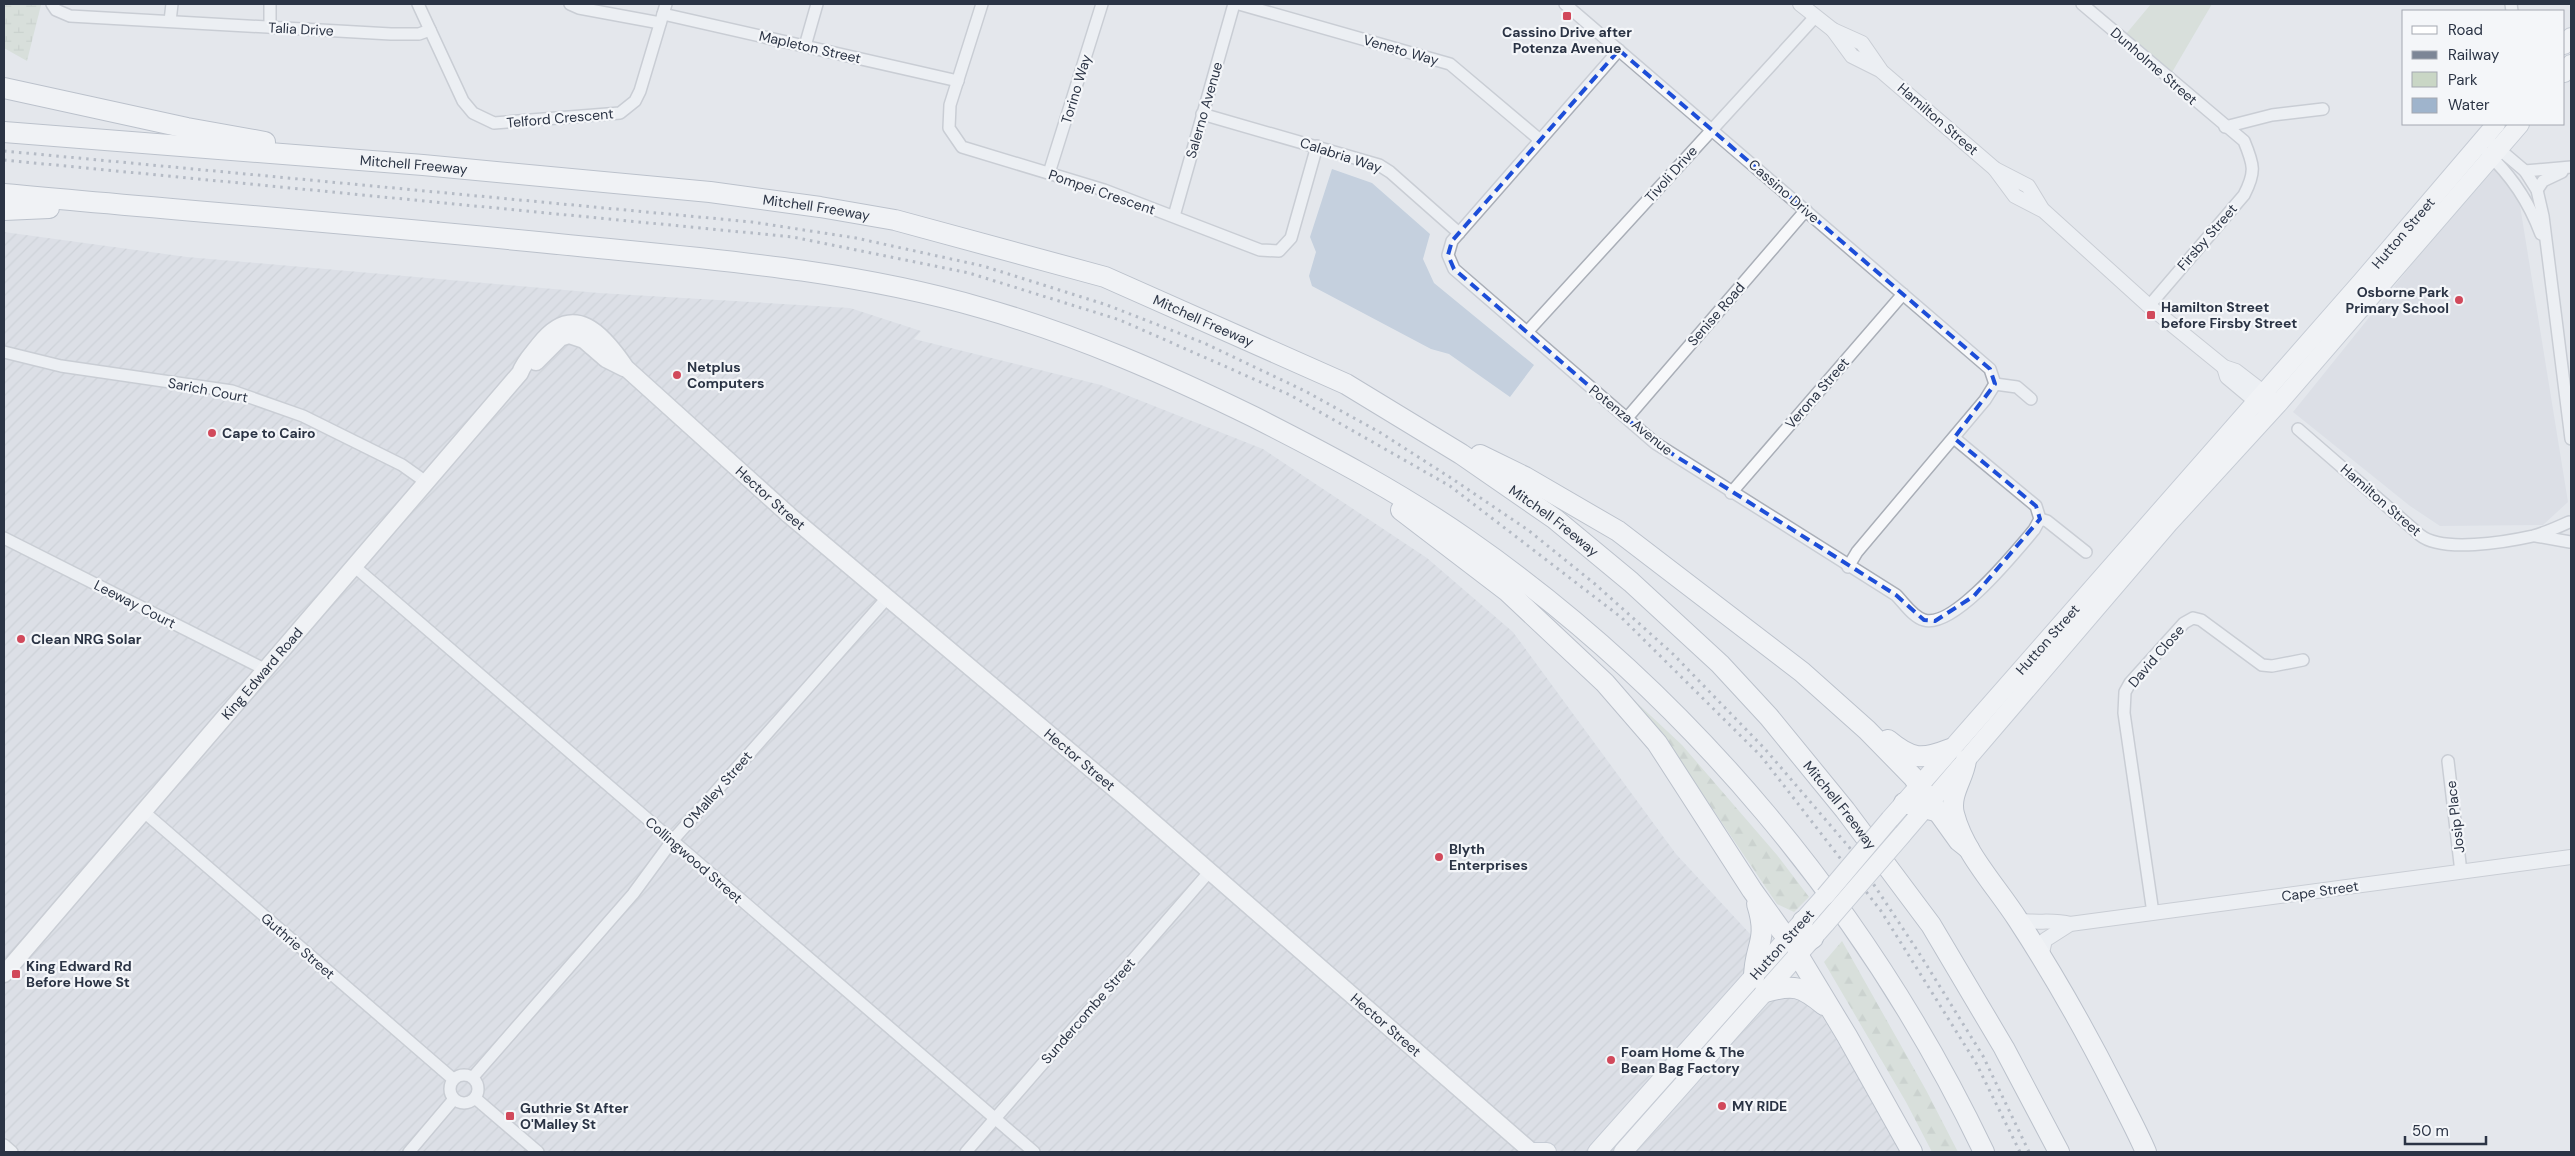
<svg xmlns="http://www.w3.org/2000/svg" width="2575" height="1156" font-family="'DM Sans',sans-serif">
	<style>
		.built { fill: #d2d6de }
		.industrial { fill: url(#industrial-furrows) }
		.forest { fill: url(#forest-firs) }
		.wetland { fill: url(#wetland-marsh) }
		.green { fill: #c9d6c5 }
		.water { fill: #9fb4cc }
		.lines { fill: none; stroke-linecap: round; stroke-linejoin: round }
		.minor-casing { stroke: #a9aeb7; stroke-width: 14 }
		.tertiary-casing { stroke: #a9aeb7; stroke-width: 16 }
		.secondary-casing { stroke: #a9aeb7; stroke-width: 19 }
		.primary-casing { stroke: #a3abb8; stroke-width: 20 }
		.motorway-casing { stroke: #8b94a3; stroke-width: 22 }
		.minor { stroke: #f7f8fa; stroke-width: 11 }
		.tertiary { stroke: #f7f8fa; stroke-width: 14 }
		.secondary { stroke: #fff; stroke-width: 16 }
		.primary { stroke: #fff; stroke-width: 18 }
		.motorway { stroke: #fff; stroke-width: 20 }
		.rail { stroke: #7d8696; stroke-width: 3; stroke-dasharray: 2.5 5; stroke-linecap: butt }
		.primary-bridge-casing { stroke: #a3abb8; stroke-width: 20; stroke-linecap: butt }
		.primary-bridge { stroke: #fff; stroke-width: 18 }
		.marked { fill: none; stroke: #1d4ed8; stroke-width: 4; stroke-dasharray: 10 6; stroke-linejoin: round }
		.poi-dot { fill: #d1495b; stroke: #f4f6f9; stroke-width: 2 }
		.labels { text-anchor: middle; stroke-width: 4.5; stroke-linejoin: round; paint-order: stroke }
		.street-label { font-size: 14px; fill: #2b3445; stroke: #f4f6f9 }
		.poi-label { font-size: 14px; font-weight: bold; fill: #2b3445; stroke: #f4f6f9; text-anchor: start }
	</style>
	<defs>
		<pattern id="industrial-furrows" width="10" height="10" patternUnits="userSpaceOnUse" patternTransform="scale(1.25)"><rect width="10" height="10" fill="#d2d6de"/><path d="M-1 1l2-2M0 10L10 0M9 11l2-2" fill="none" stroke="#b4b8c0"/></pattern>
		<pattern id="forest-firs" width="22" height="20" patternUnits="userSpaceOnUse" patternTransform="scale(1.25)"><rect width="22" height="20" fill="#c9d6c5"/><path d="M5 1l3.5 6h-7zM16 11l3.5 6h-7z" fill="#adb8ab"/></pattern>
		<pattern id="wetland-marsh" width="20" height="14" patternUnits="userSpaceOnUse" patternTransform="scale(1.25)"><rect width="20" height="14" fill="#c9d6c5"/><path d="M1 5h8M5 5V1M11 12h8M15 12V8" fill="none" stroke="#adb8ab"/></pattern>
	</defs>
	<rect width="100%" height="100%" fill="#e4e7ec"/>
	<path class="built" d="M2495,161L2517,187L2568,502L2543,525L2440,526L2410,506L2293,412Z"/>
	<path class="industrial" d="M4,232L187,257L599,293L850,308L921,331L914,339L1101,385L1263,449L1427,558L1513,632L1676,854L1814,1003L1904,1152H4Z"/>
	<g class="forest">
		<path d="M1620,687L1682,745L1777,855L1809,897L1794,912L1777,904L1674,752Z"/>
		<path d="M1842,941L1926,1090L1958,1152H1932L1906,1102L1824,962Z"/>
	</g>
	<path class="wetland" d="M4,4L41,5L27,61L4,48Z"/>
	<path class="green" d="M2151,4H2212L2171,74L2126,34Z"/>
	<path class="water" d="M1332,169L1372,183L1430,234L1423,259L1434,283L1534,365L1510,397L1449,354L1431,349L1312,286L1309,276L1316,252L1310,237Z"/>
	<g class="lines">
		<g class="minor-casing">
			<g id="minor">
				<path d="M52,4L56,10L70,16L391,34H419L430,30"/>
				<path d="M418,4L463,101L473,113L494,123L620,113L635,101L640,91L666,4"/>
				<path d="M570,4L579,8L660,23"/>
				<path d="M982,4L950,105L949,128L962,147L1104,190L1260,250L1279,251L1291,238L1317,146"/>
				<path d="M1239,4L1450,64L1540,140"/>
				<path d="M1565,4L1990,369L1995,384L1985,400L1857,552L1848,567"/>
				<path d="M2082,4L2244,141C2254,165 2256,172 2244,195L2149,306"/>
				<path d="M2511,4L2512,11"/>
				<path d="M663,14L958,81"/>
				<path d="M170,21L172,4"/>
				<path d="M270,27V4"/>
				<path d="M805,46L817,4"/>
				<path d="M1619,50L1452,241L1448,255L1454,269L1655,443L1896,595C1904,603 1913,617 1924,620C1954,629 2016,551 2034,530L2040,519L2036,506L1954,438"/>
				<path d="M1202,114L1379,165L1390,172L1459,233"/>
				<path d="M2225,127L2272,115L2323,109"/>
				<path d="M2485,137L2525,171L2537,190L2543,216L2571,439"/>
				<path d="M2487,153C2512,176 2529,202 2541,234"/>
				<path d="M2525,171L2571,167"/>
				<path d="M1049,173L1102,4"/>
				<path d="M2537,190L2543,181L2562,172"/>
				<path d="M1174,216L1234,4"/>
				<path d="M1527,332L1815,17"/>
				<path d="M4,352L61,366L232,391L303,416L402,465L426,482"/>
				<path d="M1995,384L2017,387L2031,399"/>
				<path d="M1627,418L1806,210"/>
				<path d="M2298,429L2420,535C2442,553 2506,542 2533,536C2545,533 2558,527 2569,522"/>
				<path d="M1731,493L1903,294"/>
				<path d="M2040,519L2047,521L2086,552"/>
				<path d="M2536,536L2570,542"/>
				<path d="M4,538L266,670"/>
				<path d="M355,567L1034,1152"/>
				<path d="M2448,761L2461,872"/>
				<path d="M143,811L453,1079"/>
				<path d="M2153,913L2124,713L2125,692L2130,683L2184,623L2193,618L2201,620L2262,665L2272,666L2303,660"/>
				<circle cx="464" cy="1089" r="14"/>
				<path d="M473,1077L633,894L672,841L887,598"/>
				<path d="M475,1098L538,1152"/>
				<path d="M4,1145L12,1152"/>
				<path d="M409,1152L454,1099"/>
				<path d="M966,1152L1210,871"/>
			</g>
		</g>
		<g class="tertiary-casing">
			<g id="tertiary">
				<path d="M1800,4L1833,30L1862,43L1880,69"/>
				<path d="M1833,30L1852,56L1880,70L1995,169L2028,186L2042,209"/>
				<path d="M1995,169L2015,196L2044,211L2149,306L2224,367L2236,371L2271,398"/>
				<path d="M2224,367L2227,377L2264,408"/>
				<path d="M2018,920C2036,924 2052,919 2070,924"/>
				<path d="M2041,957L2045,940L2070,924L2571,857"/>
			</g>
		</g>
		<g class="secondary-casing">
			<g id="secondary">
				<path d="M536,362L560,338L569,335L584,340L606,359L624,368"/>
				<path id="s1" d="M4,974L520,373C524,362 532,354 539,345C574,300 603,334 626,368L789,515L1129,801L1532,1152"/>
			</g>
		</g>
		<g class="primary-casing">
			<g id="primary">
				<path d="M2564,45L2571,37"/>
				<path d="M2564,73L2571,64"/>
				<path id="s2" d="M1890,819L2362,281L2496,124"/>
				<path d="M1902,835L2169,523L2278,404L2520,124"/>
				<path d="M1532,1152H1547"/>
				<path id="s3" d="M1597,1152L1825,896"/>
				<path d="M1623,1152L1826,923"/>
			</g>
		</g>
		<g class="motorway-casing">
			<g id="motorway">
				<path d="M4,88L187,128L265,142"/>
				<path id="s4" d="M4,132L423,165L710,192L820,207L895,220L1105,277L1346,384L1461,454L1555,519L1631,582L1720,664L1769,717L1845,810L1931,925L2004,1048L2059,1152"/>
				<path d="M4,194C199,212 394,227 588,247C720,260 855,271 982,308C1077,335 1166,374 1254,417C1327,454 1401,493 1468,540C1689,694 1868,910 1984,1152"/>
				<path d="M4,210L49,208"/>
				<path d="M1480,455L1525,477L1618,531L1802,672L1867,730L1913,777L1959,841L1969,849"/>
				<path d="M1401,510L1507,591L1605,683L1657,743L1752,890L1780,929L1788,939L1797,943L1804,944L1813,938"/>
				<path d="M1888,740C1912,760 1922,760 1950,749"/>
				<path d="M1966,760C1964,778 1949,794 1954,814C1964,853 1997,887 2018,920C2054,975 2086,1032 2116,1091C2126,1111 2137,1131 2146,1152"/>
				<path d="M1904,803L1936,811"/>
				<path d="M1803,921L1797,943L1798,955L1847,1036L1912,1152"/>
				<path d="M1754,978C1754,945 1769,942 1757,904"/>
				<path d="M1765,992C1794,984 1801,986 1824,1005"/>
			</g>
		</g>
		<use href="#minor" class="minor"/>
		<use href="#tertiary" class="tertiary"/>
		<use href="#secondary" class="secondary"/>
		<use href="#primary" class="primary"/>
		<use href="#motorway" class="motorway"/>
		<g class="rail">
			<path d="M4,151L752,222L856,238L983,266L1107,305L1204,343L1305,391L1381,433L1454,480L1528,530L1595,584L1673,654L1765,749L1849,847L1919,953L1983,1056L2029,1152"/>
			<path d="M4,160L793,237L969,273L1120,320L1290,395L1450,486L1622,618L1761,756L1881,911L1976,1063L2020,1152"/>
		</g>
		<g class="primary-bridge-casing">
			<g id="primary-bridge">
				<path d="M1825,896L1890,819"/>
				<path d="M1826,923L1902,835"/>
			</g>
		</g>
		<use href="#primary-bridge" class="primary-bridge"/>
	</g>
	<path d="M0 0H2575V1156H0ZM1619,50L1990,369L1995,384L1954,438L2036,506L2040,519L1974,596L1935,621L1924,620L1896,595L1655,443L1454,269L1448,255L1452,241Z" fill="#e4e7ec" fill-opacity=".55" fill-rule="evenodd"/>
	<path class="marked" d="M1619,50L1990,369L1995,384L1954,438L2036,506L2040,519L1974,596L1935,621L1924,620L1896,595L1655,443L1454,269L1448,255L1452,241Z"/>
	<g class="poi-dot">
		<rect x="1562" y="11" width="10" height="10" rx="2.5"/>
		<circle cx="2459" cy="300" r="5"/>
		<rect x="2146" y="310" width="10" height="10" rx="2.5"/>
		<circle cx="677" cy="375" r="5"/>
		<circle cx="212" cy="433" r="5"/>
		<circle cx="21" cy="639" r="5"/>
		<circle cx="1439" cy="857" r="5"/>
		<rect x="11" y="969" width="10" height="10" rx="2.5"/>
		<circle cx="1611" cy="1060" r="5"/>
		<circle cx="1722" cy="1106" r="5"/>
		<rect x="505" y="1111" width="10" height="10" rx="2.5"/>
	</g>
	<g class="labels">
		<g class="street-label">
			<text transform="translate(301 29) rotate(3)" y="5">Talia Drive</text>
			<text transform="translate(810 47) rotate(13)" y="5">Mapleton Street</text>
			<text transform="translate(1401 50) rotate(16)" y="5">Veneto Way</text>
			<text transform="translate(2154 66) rotate(41)" y="5">Dunholme Street</text>
			<text transform="translate(1076 89) rotate(-73)" y="5">Torino Way</text>
			<text transform="translate(1204 110) rotate(-74)" y="5">Salerno Avenue</text>
			<text transform="translate(560 118) rotate(-5)" y="5">Telford Crescent</text>
			<text transform="translate(1938 119) rotate(41)" y="5">Hamilton Street</text>
			<text transform="translate(1341 155) rotate(18)" y="5">Calabria Way</text>
			<text dy="5" stroke="none"><textPath href="#s4" startOffset="411">Mitchell Freeway</textPath></text>
			<text transform="translate(1671 174) rotate(-48)" y="5">Tivoli Drive</text>
			<text transform="translate(1784 191) rotate(41)" y="5">Cassino Drive</text>
			<text transform="translate(1102 192) rotate(19)" y="5">Pompei Crescent</text>
			<text dy="5" stroke="none"><textPath href="#s4" startOffset="816">Mitchell Freeway</textPath></text>
			<text dy="5" stroke="none"><textPath href="#s2" startOffset="779">Hutton Street</textPath></text>
			<text transform="translate(2207 237) rotate(-49)" y="5">Firsby Street</text>
			<text transform="translate(1716 314) rotate(-49)" y="5">Senise Road</text>
			<text dy="5" stroke="none"><textPath href="#s4" startOffset="1221">Mitchell Freeway</textPath></text>
			<text transform="translate(208 390) rotate(11)" y="5">Sarich Court</text>
			<text transform="translate(1817 393) rotate(-49)" y="5">Verona Street</text>
			<text transform="translate(1631 420) rotate(39)" y="5">Potenza Avenue</text>
			<text dy="5" stroke="none"><textPath href="#s1" startOffset="1134">Hector Street</textPath></text>
			<text transform="translate(2381 500) rotate(41)" y="5">Hamilton Street</text>
			<text dy="5" stroke="none"><textPath href="#s4" startOffset="1626">Mitchell Freeway</textPath></text>
			<text transform="translate(135 604) rotate(27)" y="5">Leeway Court</text>
			<text dy="5" stroke="none"><textPath href="#s2" startOffset="239">Hutton Street</textPath></text>
			<text transform="translate(2156 656) rotate(-49)" y="5">David Close</text>
			<text dy="5" stroke="none"><textPath href="#s1" startOffset="396">King Edward Road</textPath></text>
			<text dy="5" stroke="none"><textPath href="#s1" startOffset="1539">Hector Street</textPath></text>
			<text transform="translate(717 790) rotate(-49)" y="5">O'Malley Street</text>
			<text dy="5" stroke="none"><textPath href="#s4" startOffset="2031">Mitchell Freeway</textPath></text>
			<text transform="translate(2455 817) rotate(-97)" y="5">Josip Place</text>
			<text transform="translate(694 860) rotate(41)" y="5">Collingwood Street</text>
			<text transform="translate(2320 891) rotate(-8)" y="5">Cape Street</text>
			<text dy="5" stroke="none"><textPath href="#s3" startOffset="278">Hutton Street</textPath></text>
			<text transform="translate(298 946) rotate(41)" y="5">Guthrie Street</text>
			<text transform="translate(1088 1011) rotate(-49)" y="5">Sundercombe Street</text>
			<text dy="5" stroke="none"><textPath href="#s1" startOffset="1944">Hector Street</textPath></text>
		</g>
		<g class="poi-label">
			<text x="1567" y="37" text-anchor="middle">Cassino Drive after<tspan x="1567" dy="16">Potenza Avenue</tspan></text>
			<text x="2449" y="297" text-anchor="end">Osborne Park<tspan x="2449" dy="16">Primary School</tspan></text>
			<text x="2161" y="312">Hamilton Street<tspan x="2161" dy="16">before Firsby Street</tspan></text>
			<text x="687" y="372">Netplus<tspan x="687" dy="16">Computers</tspan></text>
			<text x="222" y="438">Cape to Cairo</text>
			<text x="31" y="644">Clean NRG Solar</text>
			<text x="1449" y="854">Blyth<tspan x="1449" dy="16">Enterprises</tspan></text>
			<text x="26" y="971">King Edward Rd<tspan x="26" dy="16">Before Howe St</tspan></text>
			<text x="1621" y="1057">Foam Home &amp; The<tspan x="1621" dy="16">Bean Bag Factory</tspan></text>
			<text x="1732" y="1111">MY RIDE</text>
			<text x="520" y="1113">Guthrie St After<tspan x="520" dy="16">O'Malley St</tspan></text>
		</g>
	</g>
	<rect width="2575" height="1156" fill="none" stroke="#2b3445" stroke-width="10"/>
	<rect x="2402" y="10" width="162" height="115" fill="#f4f6f9" stroke="#a4a8b1"/>
	<rect x="2412" y="26" width="25" height="8" fill="#ffffff" stroke="#a4a8b1"/>
	<text x="2448" y="35" font-size="15" fill="#2b3445">Road</text>
	<rect x="2412" y="51" width="25" height="8" fill="#7d8696" stroke="#a4a8b1"/>
	<text x="2448" y="60" font-size="15" fill="#2b3445">Railway</text>
	<rect x="2412" y="72" width="25" height="15" fill="#c9d6c5" stroke="#a4a8b1"/>
	<text x="2448" y="85" font-size="15" fill="#2b3445">Park</text>
	<rect x="2412" y="98" width="25" height="15" fill="#9fb4cc" stroke="#a4a8b1"/>
	<text x="2448" y="110" font-size="15" fill="#2b3445">Water</text>
	<path d="M2405 1136v8h81v-8" fill="none" stroke="#2b3445" stroke-width="2.5"/>
	<text x="2412" y="1136" font-size="15" fill="#2b3445" stroke="#f4f6f9" stroke-width="4" paint-order="stroke">50 m</text>
</svg>
